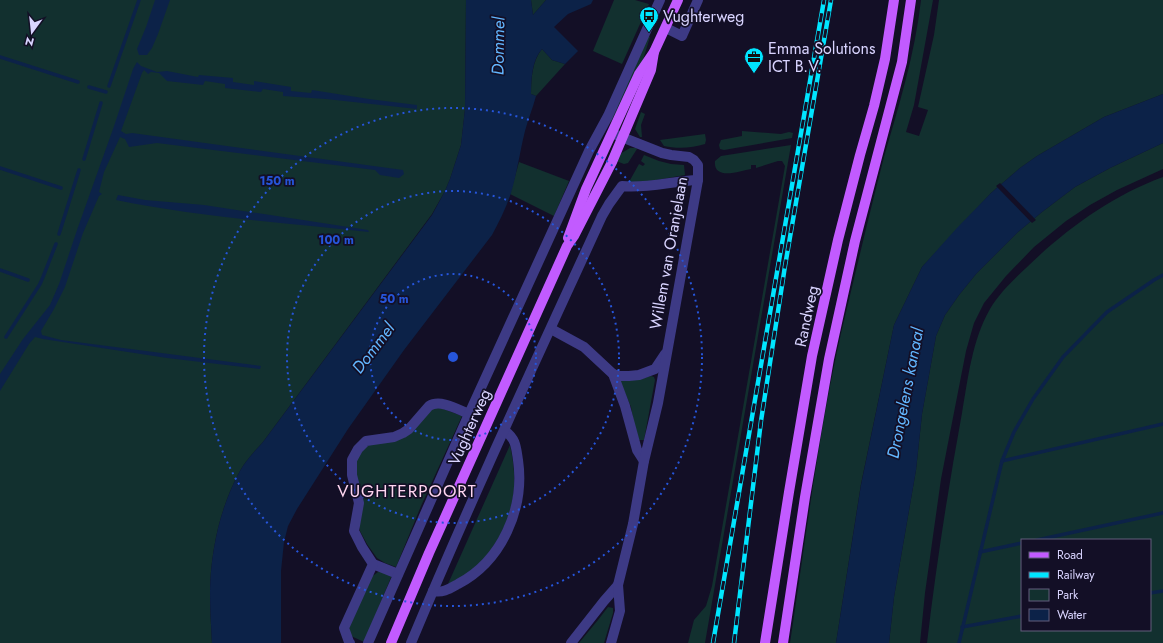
<svg xmlns="http://www.w3.org/2000/svg" width="1163" height="643" font-family="Jost,sans-serif">
	<style>
		.green { fill: #12302f; fill-rule: evenodd }
		.water { fill: #0c2248 }
		.pier { fill: #130f26 }
		.lines { fill: none; stroke-linecap: round; stroke-linejoin: round }
		.stream { stroke: #0c2248; stroke-width: 3.5 }
		.minor { stroke: #3d3a85; stroke-width: 10 }
		.major { stroke: #c25bff; stroke-width: 10 }
		.rail-casing { stroke: #00e5ff; stroke-width: 4.5 }
		.rail { stroke: #130f26; stroke-width: 3; stroke-dasharray: 9; stroke-linecap: butt }
		.ring { fill: none; stroke: #2655da; stroke-width: 2; stroke-dasharray: 2 4 }
		.labels { text-anchor: middle; stroke-width: 3.5; stroke-linejoin: round; paint-order: stroke }
		.poi-label { font-size: 16px; fill: #d9d4ff; stroke: #130f26; text-anchor: start }
		.street-label { font-size: 16px; fill: #d9d4ff; stroke: #130f26 }
		.water-label { font-size: 17px; font-style: italic; fill: #62b6ff; stroke: #130f26 }
		.neighbourhood-label { font-size: 17px; letter-spacing: 1px; fill: #ffd6f0; stroke: #130f26 }
		.centre { fill: #2655da; stroke: #130f26; stroke-width: 2 }
		.ring-label { font-size: 12px; text-anchor: middle; font-weight: bold; fill: #2655da; stroke: #130f26; stroke-width: 3.5; stroke-linejoin: round; paint-order: stroke }
	</style>
	<rect width="100%" height="100%" fill="#130f26"/>
	<g class="green">
		<path d="M0,0H466L465,109L461,145L450,179L445,191L432,214L263,442C255,451 246,460 240,471C220,507 211,550 210,591C210,608 211,626 212,643H0Z"/>
		<path d="M531,0H546L533,15Z"/>
		<path d="M614,0H635L649,4L622,64L593,51Z"/>
		<path d="M921,0H933L914,105L906,132L919,136L928,110L918,107L934,35L939,0H1163V94L1104,117L1037,156L1020,168L991,193L922,267L894,325L861,484L836,643H790C807,531 820,418 847,308C859,258 871,207 884,157C899,105 915,54 921,0Z"/>
		<path d="M647,35L650,37L642,63L611,122L610,121Z"/>
		<path d="M542,49L552,60L565,64L536,96L531,94C531,79 532,61 542,49Z"/>
		<path d="M641,112L645,114L641,125L642,137H640L635,129Z"/>
		<path d="M742,131L781,134L789,132L793,133L792,138L724,150L720,149L719,145L721,140L742,136Z"/>
		<path d="M705,134L706,140L705,144C693,148 677,149 664,146L660,140Z"/>
		<path d="M1163,143V169L1117,190L1090,205L1066,221L1034,247L1006,276L984,303L974,323L966,351L941,479L925,593L920,643H889L894,597L916,470L922,414L936,336L945,315L959,295L976,274L1018,232L1042,212L1075,187L1110,168Z"/>
		<path d="M791,145L705,643H688L694,620L706,606L712,586L785,166L782,161H778L756,168V165H751V169C740,171 713,181 715,161L721,156Z"/>
		<path d="M630,148H636L637,149L628,163L624,164L616,161L620,154Z"/>
		<path d="M644,155L659,161L671,164L684,165L685,175L633,184L629,182L639,164L643,166L645,164L641,161Z"/>
		<path d="M519,162L569,181L554,216L510,194Z"/>
		<path d="M1163,177V643H927C936,566 948,489 962,413C968,379 972,340 990,309C998,295 1014,279 1026,268C1065,230 1111,196 1163,177ZM1022,540H1150V630H1022Z"/>
		<path d="M651,376L654,377L655,380L644,440H639L634,424L631,407L620,381L640,379Z"/>
		<path d="M438,407L462,416L421,506L396,567L385,563L377,558L367,544L360,531L355,474L356,461L361,451L368,445L384,442L427,412Z"/>
		<path d="M510,445C513,459 515,473 514,488C512,522 492,556 464,577C460,580 453,582 448,584Z"/>
		<path d="M381,570L392,575L364,642L351,636L349,628L371,577Z"/>
		<path d="M608,607L613,608V613L604,643H579L598,620Z"/>
	</g>
	<g class="water">
		<path d="M155,0H170L158,34L152,48L147,55H139L137,49L146,27Z"/>
		<path d="M466,0H531L533,15L546,0H593L591,4L568,14L554,27L578,51L565,64L552,60L542,49C532,60 531,79 531,94L536,96C533,108 528,119 525,131C520,151 517,173 511,193C506,208 499,222 492,235L404,350L348,429L297,509L288,526L284,542L281,571V643H212C211,626 210,608 210,591C211,550 220,507 240,471C246,460 255,451 263,442L432,215L445,191L450,179L461,145L465,109Z"/>
		<path d="M137,62L141,66L157,72L167,71L198,77L199,75L233,78V82L254,85V81L291,87V91L311,93L312,90L369,99L417,105V109L326,99L283,96V92L263,89L261,92L225,88V84L205,81L203,85L167,81L159,73L151,72L148,74L144,70L142,73L121,131L126,134L132,133L403,170L404,174L399,178L380,175L375,170L157,143L129,147L125,139L120,137L104,172L99,192L102,194L99,196L83,233L65,287L54,309L41,331L42,335L61,340L261,366L260,369L167,358L43,339L35,337L29,344L0,391V374L23,339L50,305L59,284L77,230L113,129L133,69Z"/>
		<path d="M1163,94V143L1110,168L1075,187L1042,212L1018,232L976,274L959,295L945,315L936,336L922,414L916,470L894,597L889,643H836L861,485L894,325L922,267L956,229L991,193L1020,168L1037,156L1104,117Z"/>
		<path d="M118,195L145,200L204,205L368,230L369,232C284,223 200,217 116,200Z"/>
	</g>
	<path class="pier" d="M1000,183L1036,220L1032,223L996,186Z"/>
	<g class="lines">
		<g class="stream">
			<path d="M0,57L78,82"/>
			<path d="M109,86L139,0"/>
			<path d="M89,87L106,92"/>
			<path d="M84,159L101,103"/>
			<path d="M0,168L61,188"/>
			<path d="M59,234L79,170"/>
			<path d="M0,270L28,280"/>
			<path d="M6,337L40,284L43,277L56,244"/>
			<path d="M1002,461L1163,424"/>
			<path d="M1037,540L1163,513"/>
			<path d="M980,552L1022,543"/>
			<path d="M1150,593L1163,591"/>
			<path d="M962,627L1022,616"/>
			<path d="M959,643L1002,461L1014,432L1033,399L1063,357L1107,312L1154,280L1163,275"/>
		</g>
		<g class="minor">
			<path d="M666,28L682,36L698,0"/>
			<path d="M551,329L584,347L613,374L625,406L637,450L644,461"/>
			<path d="M613,374L620,376H629L639,375L655,369L665,354"/>
			<path d="M373,564L398,574"/>
			<path d="M433,591C443,593 449,589 458,584C502,561 525,508 518,460C516,447 516,439 505,431"/>
			<path d="M350,643L349,642L344,628L373,564L362,547L354,531L359,503L352,475V460L358,449L366,441L394,437L403,433L409,429L429,406C440,399 457,409 469,414"/>
			<path d="M368,643L469,414L589,151L608,116L660,0"/>
			<path d="M411,643C471,499 537,358 602,216L609,204L622,186C645,189 673,181 698,180"/>
			<path d="M571,643L604,601L618,585"/>
			<path d="M611,643L620,611L618,585L633,524L644,461L658,403L698,180V165L694,160L689,157L671,155L662,153L614,134"/>
		</g>
		<g class="major">
			<path d="M568,238L586,189L639,74L654,52L678,0"/>
			<path d="M391,643L429,553L567,246L574,236L612,162L651,70L654,52"/>
			<path d="M765,643L789,492L812,356L838,240L860,155L874,106L885,59L894,0"/>
			<path d="M783,643L805,497L829,359L855,241L902,62L911,0"/>
		</g>
		<g class="rail-casing">
			<g id="rail">
				<path d="M713,643L824,0"/>
				<path d="M734,643L761,421L785,266L831,0"/>
			</g>
		</g>
		<use href="#rail" class="rail"/>
	</g>
	<g class="ring">
		<circle cx="453" cy="357" r="83"/>
		<circle cx="453" cy="357" r="166"/>
		<circle cx="453" cy="357" r="249"/>
	</g>
	<defs>
		<g id="bus-pin" transform="scale(1)"><path d="M0 17L-7.5 6A9.5 9.5 0 1 1 7.5 6Z" fill="#00e5ff" stroke="#130f26"/><path d="M-5-6H5V4H4V6H2V4H-2V6H-4V4H-5ZM-3.5-4V0h7V-4ZM-3.5 1.2v1.5H-2V1.2ZM2 1.2v1.5H3.5V1.2Z" fill="#111"/></g>
		<g id="office-pin" transform="scale(1)"><path d="M0 17L-7.5 6A9.5 9.5 0 1 1 7.5 6Z" fill="#00e5ff" stroke="#130f26"/><path d="M-6-3h4V-5.5h4V-3h4V5H-6ZM-1-4.5V-3h2v-1.5ZM-6 0V1H6V0Z" fill="#111"/></g>
	</defs>
	<g fill-rule="evenodd">
		<use href="#bus-pin" x="649" y="16"/>
		<use href="#office-pin" x="754" y="57"/>
	</g>
	<g class="labels">
		<g class="poi-label">
			<text x="663" y="22">Vughterweg</text>
			<text x="768" y="54">Emma Solutions<tspan x="768" dy="18">ICT B.V.</tspan></text>
		</g>
		<g class="street-label">
			<text transform="translate(668 253) rotate(-80)" y="6">Willem van Oranjelaan</text>
			<text transform="translate(806 316) rotate(-78)" y="6">Randweg</text>
			<text transform="translate(469 427) rotate(-66)" y="6">Vughterweg</text>
		</g>
		<g class="water-label">
			<text transform="translate(498 46) rotate(-89)" y="6">Dommel</text>
			<text transform="translate(373 348) rotate(-53)" y="6">Dommel</text>
			<text transform="translate(905 393) rotate(-79)" y="6">Drongelens kanaal</text>
		</g>
		<g class="neighbourhood-label">
			<text x="407" y="497">VUGHTERPOORT</text>
		</g>
	</g>
	<circle cx="453" cy="357" r="6" class="centre"/>
	<g class="ring-label">
		<text x="277" y="185">150 m</text>
		<text x="336" y="244">100 m</text>
		<text x="394" y="303">50 m</text>
	</g>
	<rect x="1021" y="539" width="130" height="92" fill="#130f26" stroke="#625e7d"/>
	<rect x="1029" y="552" width="20" height="6" fill="#c25bff" stroke="#625e7d"/>
	<text x="1057" y="559" font-size="12" fill="#d9d4ff">Road</text>
	<rect x="1029" y="572" width="20" height="6" fill="#00e5ff" stroke="#625e7d"/>
	<text x="1057" y="579" font-size="12" fill="#d9d4ff">Railway</text>
	<rect x="1029" y="589" width="20" height="12" fill="#12302f" stroke="#625e7d"/>
	<text x="1057" y="599" font-size="12" fill="#d9d4ff">Park</text>
	<rect x="1029" y="609" width="20" height="12" fill="#0c2248" stroke="#625e7d"/>
	<text x="1057" y="619" font-size="12" fill="#d9d4ff">Water</text>
	<g transform="translate(32 32) rotate(195)" stroke="#130f26" stroke-width="3" paint-order="stroke">
	<path d="M0-3L7 15L0 10L-7 15Z" fill="#d9d4ff"/>
	<text y="-6" font-size="11" font-weight="bold" text-anchor="middle" fill="#d9d4ff">N</text>
	</g>
</svg>
